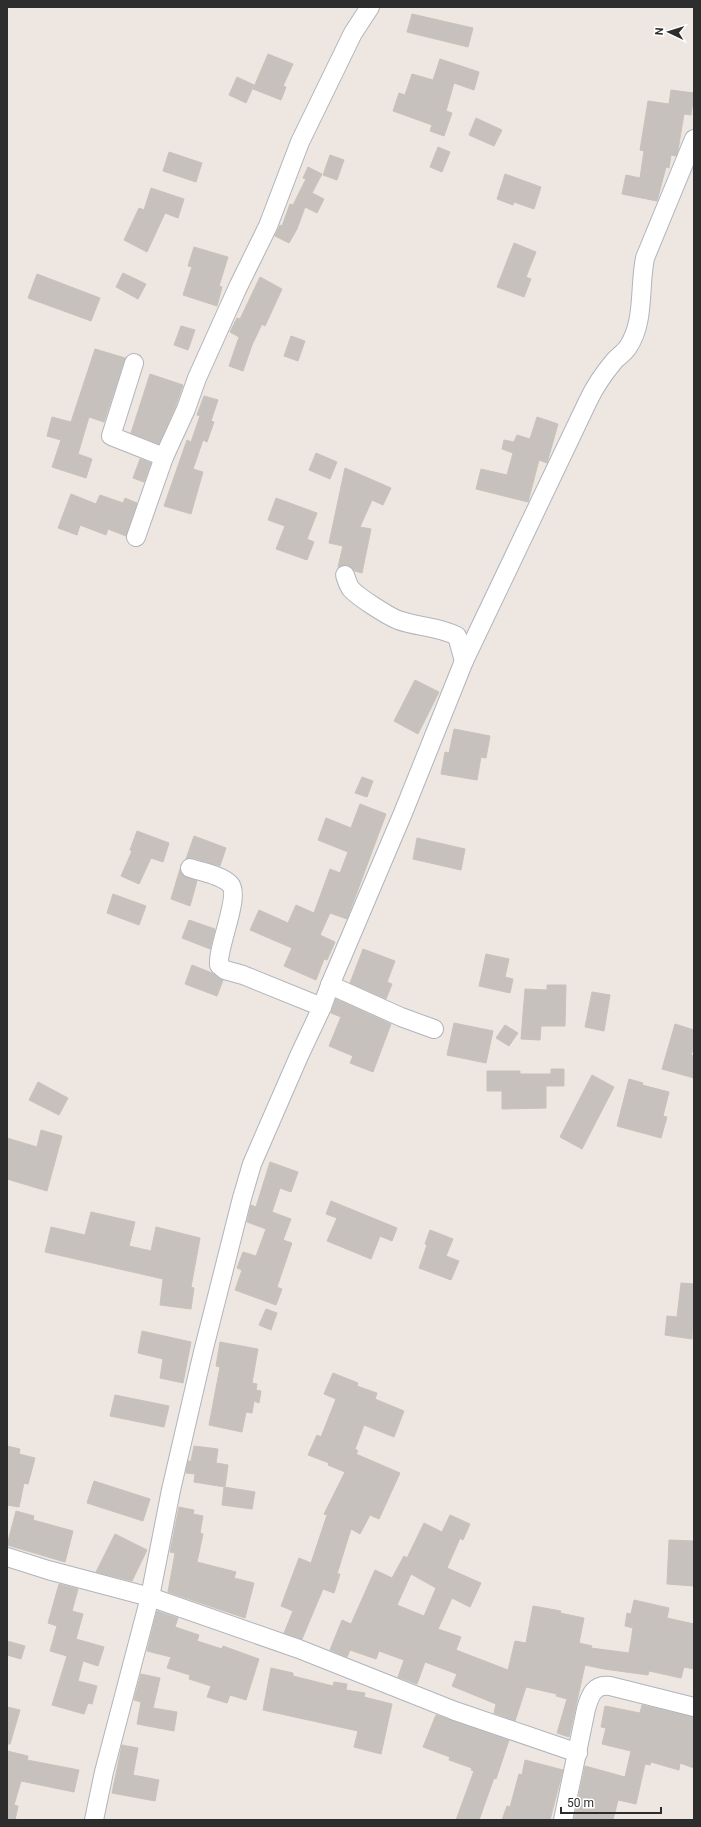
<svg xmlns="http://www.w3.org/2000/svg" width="701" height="1827" font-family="Roboto,sans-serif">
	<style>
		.building { fill: #c6c1bc; stroke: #c9c2ba; fill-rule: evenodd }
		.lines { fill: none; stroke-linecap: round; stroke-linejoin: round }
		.minor-casing { stroke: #b1b4bc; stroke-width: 20 }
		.minor { stroke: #fff; stroke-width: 18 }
	</style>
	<rect width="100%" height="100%" fill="#ede6e1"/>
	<g class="building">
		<path d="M412,14L473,28L468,47L407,32Z"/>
		<path d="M268,54L293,64L283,86L286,87L281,100L253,89Z"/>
		<path d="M440,59L479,72L474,90L454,83L446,111L452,113L444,136L430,131L432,125L393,111L399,93L405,95L412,74L433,80Z"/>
		<path d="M237,77L254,85L246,103L229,95Z"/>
		<path d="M671,90L694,93L691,115L684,114L678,150L676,156L671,155L669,168L666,167L657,201L622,194L626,175L640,178L644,151L640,150L648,101L669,104Z"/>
		<path d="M476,118L502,130L494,146L469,135Z"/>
		<path d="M438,147L450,152L442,172L430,167Z"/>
		<path d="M169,152L202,163L196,182L163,171Z"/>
		<path d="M330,155L344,160L337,180L323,175Z"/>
		<path d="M308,167L322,174L312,193L324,199L317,213L305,207L297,229L289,243L275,236L280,225L282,226L290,204L293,205L306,179L303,178Z"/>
		<path d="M505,174L541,187L534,209L514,202L513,205L497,199Z"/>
		<path d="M151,188L184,199L178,218L165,213L147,252L124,240L139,208L144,210Z"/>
		<path d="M514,243L536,252L526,277L531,279L524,297L497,287Z"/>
		<path d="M194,247L228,257L219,286L222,287L217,306L183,295L192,267L188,266Z"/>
		<path d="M123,273L146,284L138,299L116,287Z"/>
		<path d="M37,274L100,298L91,321L28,298Z"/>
		<path d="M260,277L282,289L265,326L262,324L252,345L243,371L229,366L239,337L230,332L237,318L240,319Z"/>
		<path d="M181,326L195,330L188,350L174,345Z"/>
		<path d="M291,336L305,341L298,361L284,356Z"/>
		<path d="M95,349L125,358L104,422L89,417L78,454L92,459L86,478L52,467L61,440L47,436L52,417L71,422Z"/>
		<path d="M150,374L183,385L176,405L159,444L131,433Z"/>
		<path d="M204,396L218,400L211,421L214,422L207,442L203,440L193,469L203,472L191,514L164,506L187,440L191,442L200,416L197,415Z"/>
		<path d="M537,417L558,424L547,463L539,460L528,502L476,489L481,469L507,475L513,453L502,449L504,440L514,442L517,435L530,439Z"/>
		<path d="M316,453L337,462L330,479L309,470Z"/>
		<path d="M140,459L151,463L144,482L133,478Z"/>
		<path d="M345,468L391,488L383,505L372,500L360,527L371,529L362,573L355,571L348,565L338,567L343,546L329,543Z"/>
		<path d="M71,494L96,504L100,495L123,503L125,498L137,503L126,536L108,529L106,535L80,525L77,535L58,528Z"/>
		<path d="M276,498L317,513L307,539L314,542L307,560L276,549L285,526L268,520Z"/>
		<path d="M415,680L439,692L418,734L394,721Z"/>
		<path d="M454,729L490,736L486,758L481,757L477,780L441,774L445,752L449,753Z"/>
		<path d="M362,777L373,781L367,797L355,793Z"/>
		<path d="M360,804L386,814L347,919L330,913L320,935L335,942L327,960L324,959L316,980L284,966L292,948L250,930L259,910L288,923L296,905L314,913L330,869L340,873L348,852L318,840L326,818L351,828Z"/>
		<path d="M137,831L169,843L163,862L151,858L139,884L121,876L132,851L130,850Z"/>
		<path d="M194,836L226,848L220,866L193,858L186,859Z"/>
		<path d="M417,838L465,849L461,870L413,859Z"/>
		<path d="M180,869L183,875L197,881L190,906L171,899Z"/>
		<path d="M113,894L146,906L139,925L107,913Z"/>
		<path d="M189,920L215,929L210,949L182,938Z"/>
		<path d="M363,949L395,961L387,982L392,984L386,999L350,983Z"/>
		<path d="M486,954L509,959L505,977L513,979L510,993L479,986Z"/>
		<path d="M192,965L212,973L223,980L217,996L185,984Z"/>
		<path d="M547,985H566L565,1026H541L540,1040L521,1039L525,989L547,990Z"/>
		<path d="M592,992L610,995L604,1031L585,1027Z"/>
		<path d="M336,999L391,1024L373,1072L350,1063L353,1056L329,1046L341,1017L331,1013Z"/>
		<path d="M454,1023L493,1031L486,1063L447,1055Z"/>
		<path d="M675,1024L694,1030V1046L691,1055L694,1056V1078L662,1069Z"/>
		<path d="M505,1025L518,1033L509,1046L496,1038Z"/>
		<path d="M551,1069H564V1086H546V1108L502,1109V1091H487V1071H520V1074H551Z"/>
		<path d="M592,1075L614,1087L582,1149L560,1137Z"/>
		<path d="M629,1079L643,1083L642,1085L669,1092L663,1116L667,1117L661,1138L617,1126Z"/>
		<path d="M38,1082L68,1098L59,1115L29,1100Z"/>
		<path d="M41,1130L62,1136L47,1191L7,1179V1138L37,1147Z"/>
		<path d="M270,1162L298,1172L291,1192L280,1188L272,1212L291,1219L283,1240L292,1243L277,1287L282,1289L276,1305L235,1290L242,1270L237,1268L243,1252L256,1256L266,1229L247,1222L251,1205L256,1207Z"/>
		<path d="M331,1201L397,1228L392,1241L380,1236L371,1259L327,1241L337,1218L326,1214Z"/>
		<path d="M91,1212L135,1222L129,1246L151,1251L156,1227L200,1238L191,1287L194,1288L191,1309L160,1305L163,1279L45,1252L51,1227L85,1235Z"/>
		<path d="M430,1230L453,1239L446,1256L459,1261L451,1280L419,1268L427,1245L425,1244Z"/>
		<path d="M681,1283L694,1284L692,1339L665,1335L667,1316L677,1317Z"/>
		<path d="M266,1309L277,1313L271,1330L259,1325Z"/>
		<path d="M142,1331L191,1342L183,1383L160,1378L163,1359L138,1353Z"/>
		<path d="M220,1342L258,1349L252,1383L257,1384L256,1390L261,1391L259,1403L254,1401L252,1413L246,1412L242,1432L209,1425L220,1367L216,1366Z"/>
		<path d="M333,1373L358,1383L357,1386L377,1393L375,1399L404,1411L394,1437L364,1425L355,1449L358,1451L356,1454L400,1473L379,1519L370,1515L360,1534L351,1529L337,1574H340L334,1593L323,1589L302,1639L284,1633L293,1611L281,1606L299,1558L311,1563L327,1515L324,1514L345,1472L328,1465L329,1463L308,1455L317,1435L321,1437L336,1399L324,1394Z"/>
		<path d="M115,1395L169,1406L164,1427L110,1416Z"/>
		<path d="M7,1446L20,1449L19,1454L35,1458L28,1484L24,1483L19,1507L7,1505Z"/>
		<path d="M194,1446L218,1449L216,1463L228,1465L225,1487L194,1482L195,1474L186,1473L188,1461H191Z"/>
		<path d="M94,1481L150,1499L143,1521L87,1503Z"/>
		<path d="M224,1487L255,1492L252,1509L222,1505Z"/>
		<path d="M179,1507L194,1510L193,1514L203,1516L200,1533L203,1534L197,1562L236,1572L234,1578L254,1583L245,1618L168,1592L175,1553L170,1552Z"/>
		<path d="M16,1511L34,1516L33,1520L73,1531L65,1562L7,1545Z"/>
		<path d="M450,1515L470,1524L463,1540L460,1538L447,1568L481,1583L470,1607L452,1598L438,1629L461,1637L456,1650L508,1670L515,1641L526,1643L533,1606L561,1611L560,1613L584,1618L579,1643L592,1646L591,1648L629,1653L633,1628L625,1626L627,1613L631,1614L634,1600L669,1608L667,1618L694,1624V1669L684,1667L681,1678L649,1671L648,1675L604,1669L585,1665L569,1737L557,1733L567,1699L556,1696L557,1694L526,1687L515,1721L494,1713L496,1704L452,1686L457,1674L425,1662L417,1684L398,1677L404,1660L379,1651L376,1659L350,1650L347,1657L330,1650L342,1620L351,1624L375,1570L392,1578L404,1556L407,1558L424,1523L442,1532ZM411,1574L436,1588L424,1616L397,1605Z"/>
		<path d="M115,1534L147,1550L132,1581L96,1572Z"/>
		<path d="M669,1540L694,1541V1586L667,1584Z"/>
		<path d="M59,1584L78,1589L72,1611L83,1614L76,1639L104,1647L98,1666L83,1661L78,1681L97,1686L92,1704L88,1703L84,1714L52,1705L67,1656L50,1651L57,1626L48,1623Z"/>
		<path d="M157,1611L178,1618L175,1627L199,1635L197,1641L222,1649L223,1646L259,1659L246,1700L230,1695L227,1703L207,1697L211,1686L189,1679L190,1675L167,1668L171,1657L147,1651Z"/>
		<path d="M7,1641L25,1646L21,1659L7,1655Z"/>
		<path d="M271,1668L293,1673V1676L333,1686L334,1682L347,1684L346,1690L365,1693L364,1697L392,1704L381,1754L354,1747L358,1731L263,1710Z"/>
		<path d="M141,1674L160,1678L153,1708L177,1712L174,1731L137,1724L141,1702L134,1700Z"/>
		<path d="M642,1705L694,1717V1768L680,1763L679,1770L651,1762L650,1765L645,1764L636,1804L618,1800L613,1820H574L585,1766L625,1777L631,1751L602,1744L606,1728L601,1727L605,1706L640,1713Z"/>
		<path d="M7,1707L20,1710L10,1744H7Z"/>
		<path d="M436,1715L509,1740L496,1779L494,1778L479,1820H456L474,1771L471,1770L472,1768L449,1760L450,1757L423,1747Z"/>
		<path d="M122,1745L138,1748L133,1775L159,1780L155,1801L112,1793Z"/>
		<path d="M7,1751L28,1756L27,1760L79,1770L74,1792L21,1781L14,1805L18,1806L15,1820H7Z"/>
		<path d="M525,1760L563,1770L550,1820H502L507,1806L510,1807L519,1774L522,1775Z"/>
	</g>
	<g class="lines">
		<g class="minor-casing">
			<g id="minor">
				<path d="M134,363L111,436L164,457L186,409L197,378L238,287L268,226L300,142L353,33L370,7"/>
				<path d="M136,537L164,457"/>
				<path d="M345,575C347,581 348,585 351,589C358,597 388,616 398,620C417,627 438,626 457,636L464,661"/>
				<path d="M190,868C202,872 221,875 230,884C241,896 217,947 219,965L225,970L243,975L322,1007"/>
				<path d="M330,985L401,1017L434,1029"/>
				<path d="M7,1557L48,1570L150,1597L299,1649L455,1711L578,1753"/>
				<path d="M94,1820L104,1772L150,1597L171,1490L203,1352L242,1198L252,1164L299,1056L322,1007L330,985L403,813L464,661L588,401C595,386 604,373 615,360C619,356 625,352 628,347C645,322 639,287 645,258L694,139"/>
				<path d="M563,1820L586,1709C590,1695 594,1684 610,1686L694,1707"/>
			</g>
		</g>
		<use href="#minor" class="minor"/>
	</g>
	<rect width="701" height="1827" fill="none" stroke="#2d2d2d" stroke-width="16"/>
	<g transform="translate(669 32) rotate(274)" stroke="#ffffff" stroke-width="3" paint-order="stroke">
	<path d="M0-3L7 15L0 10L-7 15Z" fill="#2d2d2d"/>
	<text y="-6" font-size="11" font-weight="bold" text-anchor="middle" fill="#2d2d2d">N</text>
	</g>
	<path d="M561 1807v6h100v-6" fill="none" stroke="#2d2d2d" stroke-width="2"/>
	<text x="567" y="1807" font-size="12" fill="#2d2d2d" stroke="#ffffff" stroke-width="3" paint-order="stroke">50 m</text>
</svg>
